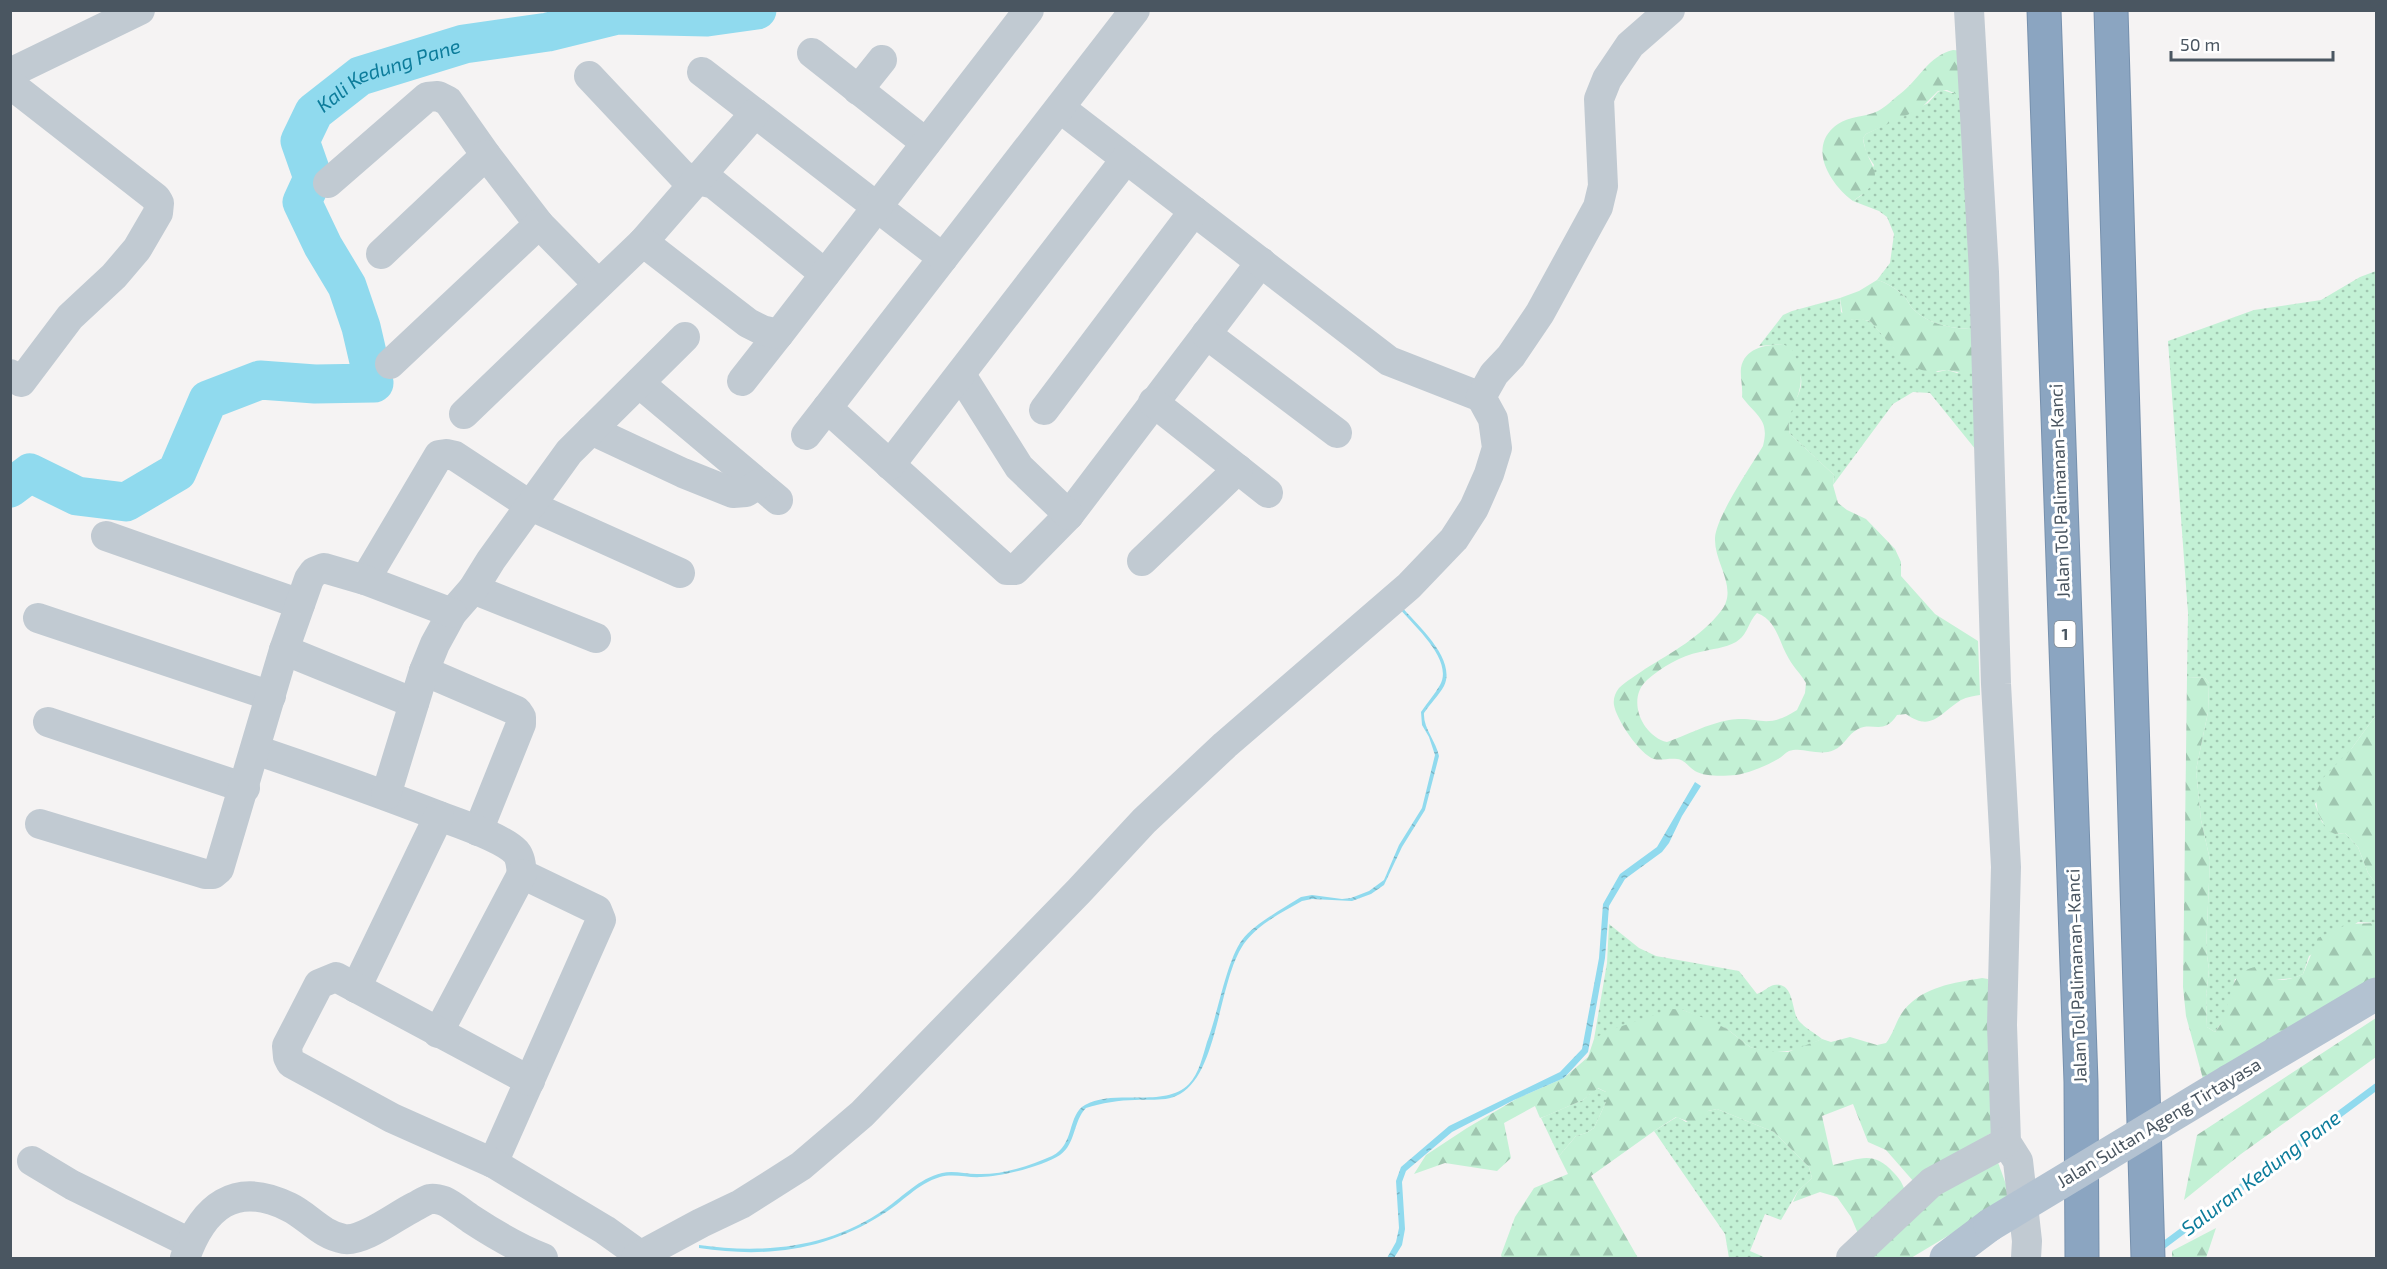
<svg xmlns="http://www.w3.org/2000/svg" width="2387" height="1269" font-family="'Exo 2',sans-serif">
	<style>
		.grass { fill: url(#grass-dots) }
		.forest { fill: url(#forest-firs); fill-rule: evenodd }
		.water { fill: url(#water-ripples) }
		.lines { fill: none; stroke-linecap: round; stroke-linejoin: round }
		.stream { stroke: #90daee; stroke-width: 7 }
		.river { stroke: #90daee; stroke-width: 39 }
		.highway-casing { stroke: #7690ad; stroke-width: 35 }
		.minor { stroke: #c1cad2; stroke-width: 30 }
		.major { stroke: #b3c2d1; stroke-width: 33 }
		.highway { stroke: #8ba5c1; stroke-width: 33 }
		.major-bridge { stroke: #b3c2d1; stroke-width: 33 }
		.labels { text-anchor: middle; stroke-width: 6; stroke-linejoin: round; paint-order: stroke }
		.shield { fill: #fff; stroke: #808990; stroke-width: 1.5 }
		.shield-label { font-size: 16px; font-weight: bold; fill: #4a5661 }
		.street-label { font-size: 18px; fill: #4a5661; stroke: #fff }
		.water-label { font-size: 20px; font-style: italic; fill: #0c7c9b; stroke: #fff }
	</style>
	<defs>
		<pattern id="grass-dots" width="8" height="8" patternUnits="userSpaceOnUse" patternTransform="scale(1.5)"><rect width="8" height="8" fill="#c3f1d5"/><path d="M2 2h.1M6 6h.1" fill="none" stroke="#a0c6b0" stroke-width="1.8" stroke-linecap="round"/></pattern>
		<pattern id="forest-firs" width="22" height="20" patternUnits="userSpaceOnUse" patternTransform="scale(1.5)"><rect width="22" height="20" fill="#c3f1d5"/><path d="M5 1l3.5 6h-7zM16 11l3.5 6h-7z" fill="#a0c6b0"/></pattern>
		<pattern id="water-ripples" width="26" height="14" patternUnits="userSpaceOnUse" patternTransform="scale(1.5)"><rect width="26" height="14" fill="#90daee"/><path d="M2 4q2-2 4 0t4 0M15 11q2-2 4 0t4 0" fill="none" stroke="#78b4c4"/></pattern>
	</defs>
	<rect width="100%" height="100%" fill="#f5f3f3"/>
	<g class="grass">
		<path d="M1942,90L1952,93H1966L1975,329C1954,329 1929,325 1913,309C1910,306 1908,301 1905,297C1898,290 1886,282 1877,280L1890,263L1894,234L1887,217L1879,211L1853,201L1862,195L1874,165L1866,153L1863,138L1866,134L1928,103L1938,92Z"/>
		<path d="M2376,271V715L2352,748L2315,804L2322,822L2335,834L2345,833L2358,847L2368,873L2376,884V923L2358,922L2309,956L2303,974L2294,978L2274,980L2266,975L2235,979L2226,1016L2215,1032L2207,1027L2206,998L2209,969L2206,949L2210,860L2201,820L2196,770L2208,712L2209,683L2205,678L2187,677L2188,613L2168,341L2254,310L2321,300L2360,277Z"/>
		<path d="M1840,298L1841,312L1852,320L1862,319L1871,322L1903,358L1938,372L1947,370L1957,373L1976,366V450L1930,393L1913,392L1893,404L1833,485L1834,475L1790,434C1783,409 1804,397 1801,378C1799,367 1788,354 1783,344L1759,346L1783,315L1792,311Z"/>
		<path d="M1609,924L1639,948L1656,956L1739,971L1757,994C1763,992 1769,986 1774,985C1795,981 1791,1012 1799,1021C1805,1028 1815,1033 1822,1039L1797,1050L1769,1053L1750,1047L1727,1029L1683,1010L1594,1039L1607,963Z"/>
		<path d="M1597,1088L1606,1092V1102L1594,1128L1586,1133L1576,1136L1559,1156L1541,1118L1583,1100Z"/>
		<path d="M1717,1109L1774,1132L1809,1167L1812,1178L1798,1191L1781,1220L1765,1214L1750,1251L1766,1258H1729L1725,1234L1654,1131L1677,1117L1686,1122L1708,1111Z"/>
	</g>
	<g class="forest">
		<path d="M1953,50L1964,51L1966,93L1956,94L1947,90L1938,91L1920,109L1866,134L1863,138C1866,168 1894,175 1853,201C1830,184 1806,146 1838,124C1849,116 1866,117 1878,111C1886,107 1893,99 1900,94C1919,80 1928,56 1953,50Z"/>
		<path d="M1877,280C1886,282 1898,290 1905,297C1908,301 1910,306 1913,309C1929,325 1954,329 1975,329L1976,366L1962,373L1947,370L1928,372L1909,366L1871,322C1861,317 1852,323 1843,317L1840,298L1859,291Z"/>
		<path d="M1783,344L1792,349C1797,361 1803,373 1800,387C1797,405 1785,415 1790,434L1834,475L1833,485L1838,503L1847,510L1866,519L1895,549L1901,562V576L1935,614L1978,641L1980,695C1974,696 1967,697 1961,700C1941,712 1932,733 1906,714L1897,715C1883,736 1873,721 1858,729C1848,734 1844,746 1834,750C1818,757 1803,746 1789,751C1785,753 1782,757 1778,759C1766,766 1749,773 1736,775C1724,776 1705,777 1695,771C1690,768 1686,762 1681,760C1672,757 1662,761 1654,759C1640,755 1616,719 1614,705C1613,699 1615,693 1619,688C1626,681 1637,675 1645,669C1671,653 1702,636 1721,611C1739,588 1714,564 1715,538C1716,517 1751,466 1763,446C1770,419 1756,416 1742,397C1743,387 1740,377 1741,368C1745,347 1766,345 1783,344ZM1757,613C1777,620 1779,643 1789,659C1794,668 1801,674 1806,683L1805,693L1797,710C1764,731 1760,715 1729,720C1707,724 1687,735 1667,742C1642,736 1626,699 1647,680C1662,667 1680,656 1700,652C1712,649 1725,648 1736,642C1748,635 1748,622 1757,613Z"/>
		<path d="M2187,677L2205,678L2209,683L2208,712L2196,770L2201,820L2210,860L2206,949L2209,969L2206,998L2207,1027L2215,1032C2236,1008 2221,970 2261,966C2271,984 2286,982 2303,974L2318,938L2348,924L2376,923V983L2203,1079L2186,1016L2183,987Z"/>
		<path d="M2376,715V884L2368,873L2358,847L2345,833L2335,834L2327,830L2318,813L2315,794L2324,777L2352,748Z"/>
		<path d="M1982,978L1988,979L1990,1095L1994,1131L1914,1182L1886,1150L1868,1142L1853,1104L1822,1116L1833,1165C1861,1159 1873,1150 1894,1173C1902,1181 1904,1187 1907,1198L1859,1236L1851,1217L1837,1197L1820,1192L1793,1202L1798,1191L1812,1178L1809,1167L1774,1132L1717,1109L1708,1111L1704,1120L1695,1124L1676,1117L1654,1131L1591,1176L1638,1258H1502L1501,1255L1515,1217L1534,1188L1568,1174L1559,1156L1576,1136L1586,1133L1594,1128L1606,1102V1092L1598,1088L1583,1100L1546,1116L1540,1118L1535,1106L1504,1123L1511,1158L1497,1171L1445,1163L1414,1174L1426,1155L1467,1128L1518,1098L1564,1078L1588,1057L1594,1039L1607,1031L1673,1009L1683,1010L1709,1020L1727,1029L1750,1047L1769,1052H1788L1822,1039L1831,1042L1850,1037L1877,1045L1886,1043C1894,1033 1896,1020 1904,1010C1924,986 1954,983 1982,978Z"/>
		<path d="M2376,1018V1057L2241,1154L2184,1200L2197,1135Z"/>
		<path d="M1996,1157L2011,1198L1911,1258H1867L1947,1188Z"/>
		<path d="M2216,1228L2206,1258H2172V1251Z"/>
	</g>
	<g class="water">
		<path d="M1401,606C1417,625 1457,659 1444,686C1439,695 1430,704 1424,713C1423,728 1436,741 1439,756L1425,810L1402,847L1384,885L1371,894L1352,901L1312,899L1302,901C1284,911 1259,924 1246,941C1218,976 1220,1071 1180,1094C1166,1102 1151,1099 1135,1100C1120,1100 1101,1103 1086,1108C1073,1121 1076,1144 1060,1155C1044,1166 1000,1177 981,1177C968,1178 953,1173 940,1177C917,1184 903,1202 883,1214C825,1251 766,1258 699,1248V1245C764,1254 830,1248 885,1209C904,1196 918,1179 942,1173C953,1170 965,1174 977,1174C1001,1175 1030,1166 1052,1156C1075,1145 1067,1115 1085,1105C1114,1088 1164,1109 1189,1084C1199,1074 1203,1055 1207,1042C1218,1014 1226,962 1242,940C1254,924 1284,908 1301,897L1312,895L1342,899L1351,898L1369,891L1384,880L1399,845L1422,808L1435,755L1429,737L1422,725L1421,712C1427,703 1435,694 1440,685C1454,660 1414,626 1399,608Z"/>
		<path d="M1695,782L1701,786L1682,816L1669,843L1662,852L1625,879L1609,906L1605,958L1588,1052L1564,1078L1514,1100L1452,1132L1406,1171L1402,1182L1405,1229L1402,1245L1394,1258H1387L1396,1242L1399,1228L1396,1181L1401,1167L1449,1126L1560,1072L1582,1049L1599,958L1603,904L1620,874L1657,847Z"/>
	</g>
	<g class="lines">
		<path class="stream" d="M2157,1250L2376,1087"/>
		<path class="river" id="s1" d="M10,488L30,473L77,496L126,502L177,472L208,400L260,380L315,384L374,383L361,327L347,286L323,246L302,202L313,178L300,141L314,112L360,76L464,44L548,32L617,15L707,17L757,10"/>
		<g class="highway-casing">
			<g id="highway">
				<path d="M2044,10L2081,1082L2082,1258"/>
				<path d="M2111,10L2148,1258"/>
			</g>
		</g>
		<g class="minor">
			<path d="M1969,10L1984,272L1996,684L2006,867L2002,1025L2006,1142L2018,1161L2027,1241L2026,1258"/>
			<path d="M812,53L926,143"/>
			<path d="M702,72L943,258L827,408L1007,570H1015L1069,515L1261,262"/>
			<path d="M10,73L140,10"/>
			<path d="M589,76L683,176L714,184L825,274"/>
			<path d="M10,84L156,198L159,203L158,213L137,249L114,276L70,317L21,382L10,374"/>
			<path d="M858,90L882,60"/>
			<path d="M1060,108L1389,361L1481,397"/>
			<path d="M328,183L427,97L438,96L448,101L486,155L539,224"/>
			<path d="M643,242L755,113"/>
			<path d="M381,254L486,155"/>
			<path d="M943,258L1135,10"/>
			<path d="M1206,334L1337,433"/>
			<path d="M390,364L539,224L598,284"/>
			<path d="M961,375L1019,467L1069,515"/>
			<path d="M742,381L779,334"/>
			<path d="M639,383L778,500"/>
			<path d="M1153,402L1268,493"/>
			<path d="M1044,410L1194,211"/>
			<path d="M464,414L643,242L748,323L762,330L779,334L1029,10"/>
			<path d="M591,430L683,473L733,493L746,492L759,484"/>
			<path d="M806,435L827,408"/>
			<path d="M890,465L1126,159"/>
			<path d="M106,536L300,604"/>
			<path d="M1142,561L1238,469"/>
			<path d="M365,580L439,455L446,454L455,456L531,506L680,573"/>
			<path d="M473,589L596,638"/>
			<path d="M38,618L271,696"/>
			<path d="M284,650L414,703"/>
			<path d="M424,671L517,711L521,717V724L478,831"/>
			<path d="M48,722L245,788"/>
			<path d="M256,750C318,771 380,793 442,817C461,824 503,838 516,852C521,858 521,867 522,874L597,910L601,920L493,1163"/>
			<path d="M386,795L424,671L435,644L452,613L473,589L491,560L569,452L685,337"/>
			<path d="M40,824L205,874H213L219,869L284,650L309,579L314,572L324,568L365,580L452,613"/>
			<path d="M356,988L439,816"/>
			<path d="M438,1033L522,874"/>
			<path d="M530,1081L336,977L319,984L287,1046L288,1057L291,1063L392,1118L493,1163L605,1230L644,1258"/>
			<path d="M32,1161L72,1185L190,1243"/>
			<path d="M185,1258C203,1207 235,1180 289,1207C308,1216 321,1235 344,1239C363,1242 396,1216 414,1207C419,1205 425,1200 430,1199C434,1198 441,1200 444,1201C453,1205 462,1213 471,1219C494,1234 517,1248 543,1258"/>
			<path d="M636,1258L701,1223L741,1204L801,1166L862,1114L1079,891L1144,821L1225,745L1409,586L1454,539L1474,508L1489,474L1497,448L1493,419L1481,397L1494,374L1511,356L1540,313L1598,207L1603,186L1599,99L1607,79L1630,45L1670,10"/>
			<path d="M1851,1258L1932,1182L2006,1142"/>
		</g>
		<g class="major">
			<path d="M2229,1081L2376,994"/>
			<path d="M1946,1258L1990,1225"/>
		</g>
		<use href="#highway" class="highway"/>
		<path class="major-bridge" d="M1990,1225L2229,1081"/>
	</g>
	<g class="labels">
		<rect class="shield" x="2054.5" y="621" width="21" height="26" rx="4.5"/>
		<g class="shield-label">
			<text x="2065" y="640">1</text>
		</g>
		<g class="street-label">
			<text transform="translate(2060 491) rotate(-92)" y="6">Jalan Tol Palimanan–Kanci</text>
			<text transform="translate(2077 976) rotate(-92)" y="6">Jalan Tol Palimanan–Kanci</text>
			<text transform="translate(2159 1123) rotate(-31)" y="6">Jalan Sultan Ageng Tirtayasa</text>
		</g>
		<g class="water-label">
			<text dy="7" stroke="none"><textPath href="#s1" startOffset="813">Kali Kedung Pane</textPath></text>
			<text transform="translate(2261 1173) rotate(-37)" y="7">Saluran Kedung Pane</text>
		</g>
	</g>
	<rect width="2387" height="1269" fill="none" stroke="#4a5661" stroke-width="24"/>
	<path d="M2171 51v9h162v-9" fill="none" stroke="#4a5661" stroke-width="3"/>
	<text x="2180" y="51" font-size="18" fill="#4a5661" stroke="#ffffff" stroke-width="4.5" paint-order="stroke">50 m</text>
</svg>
